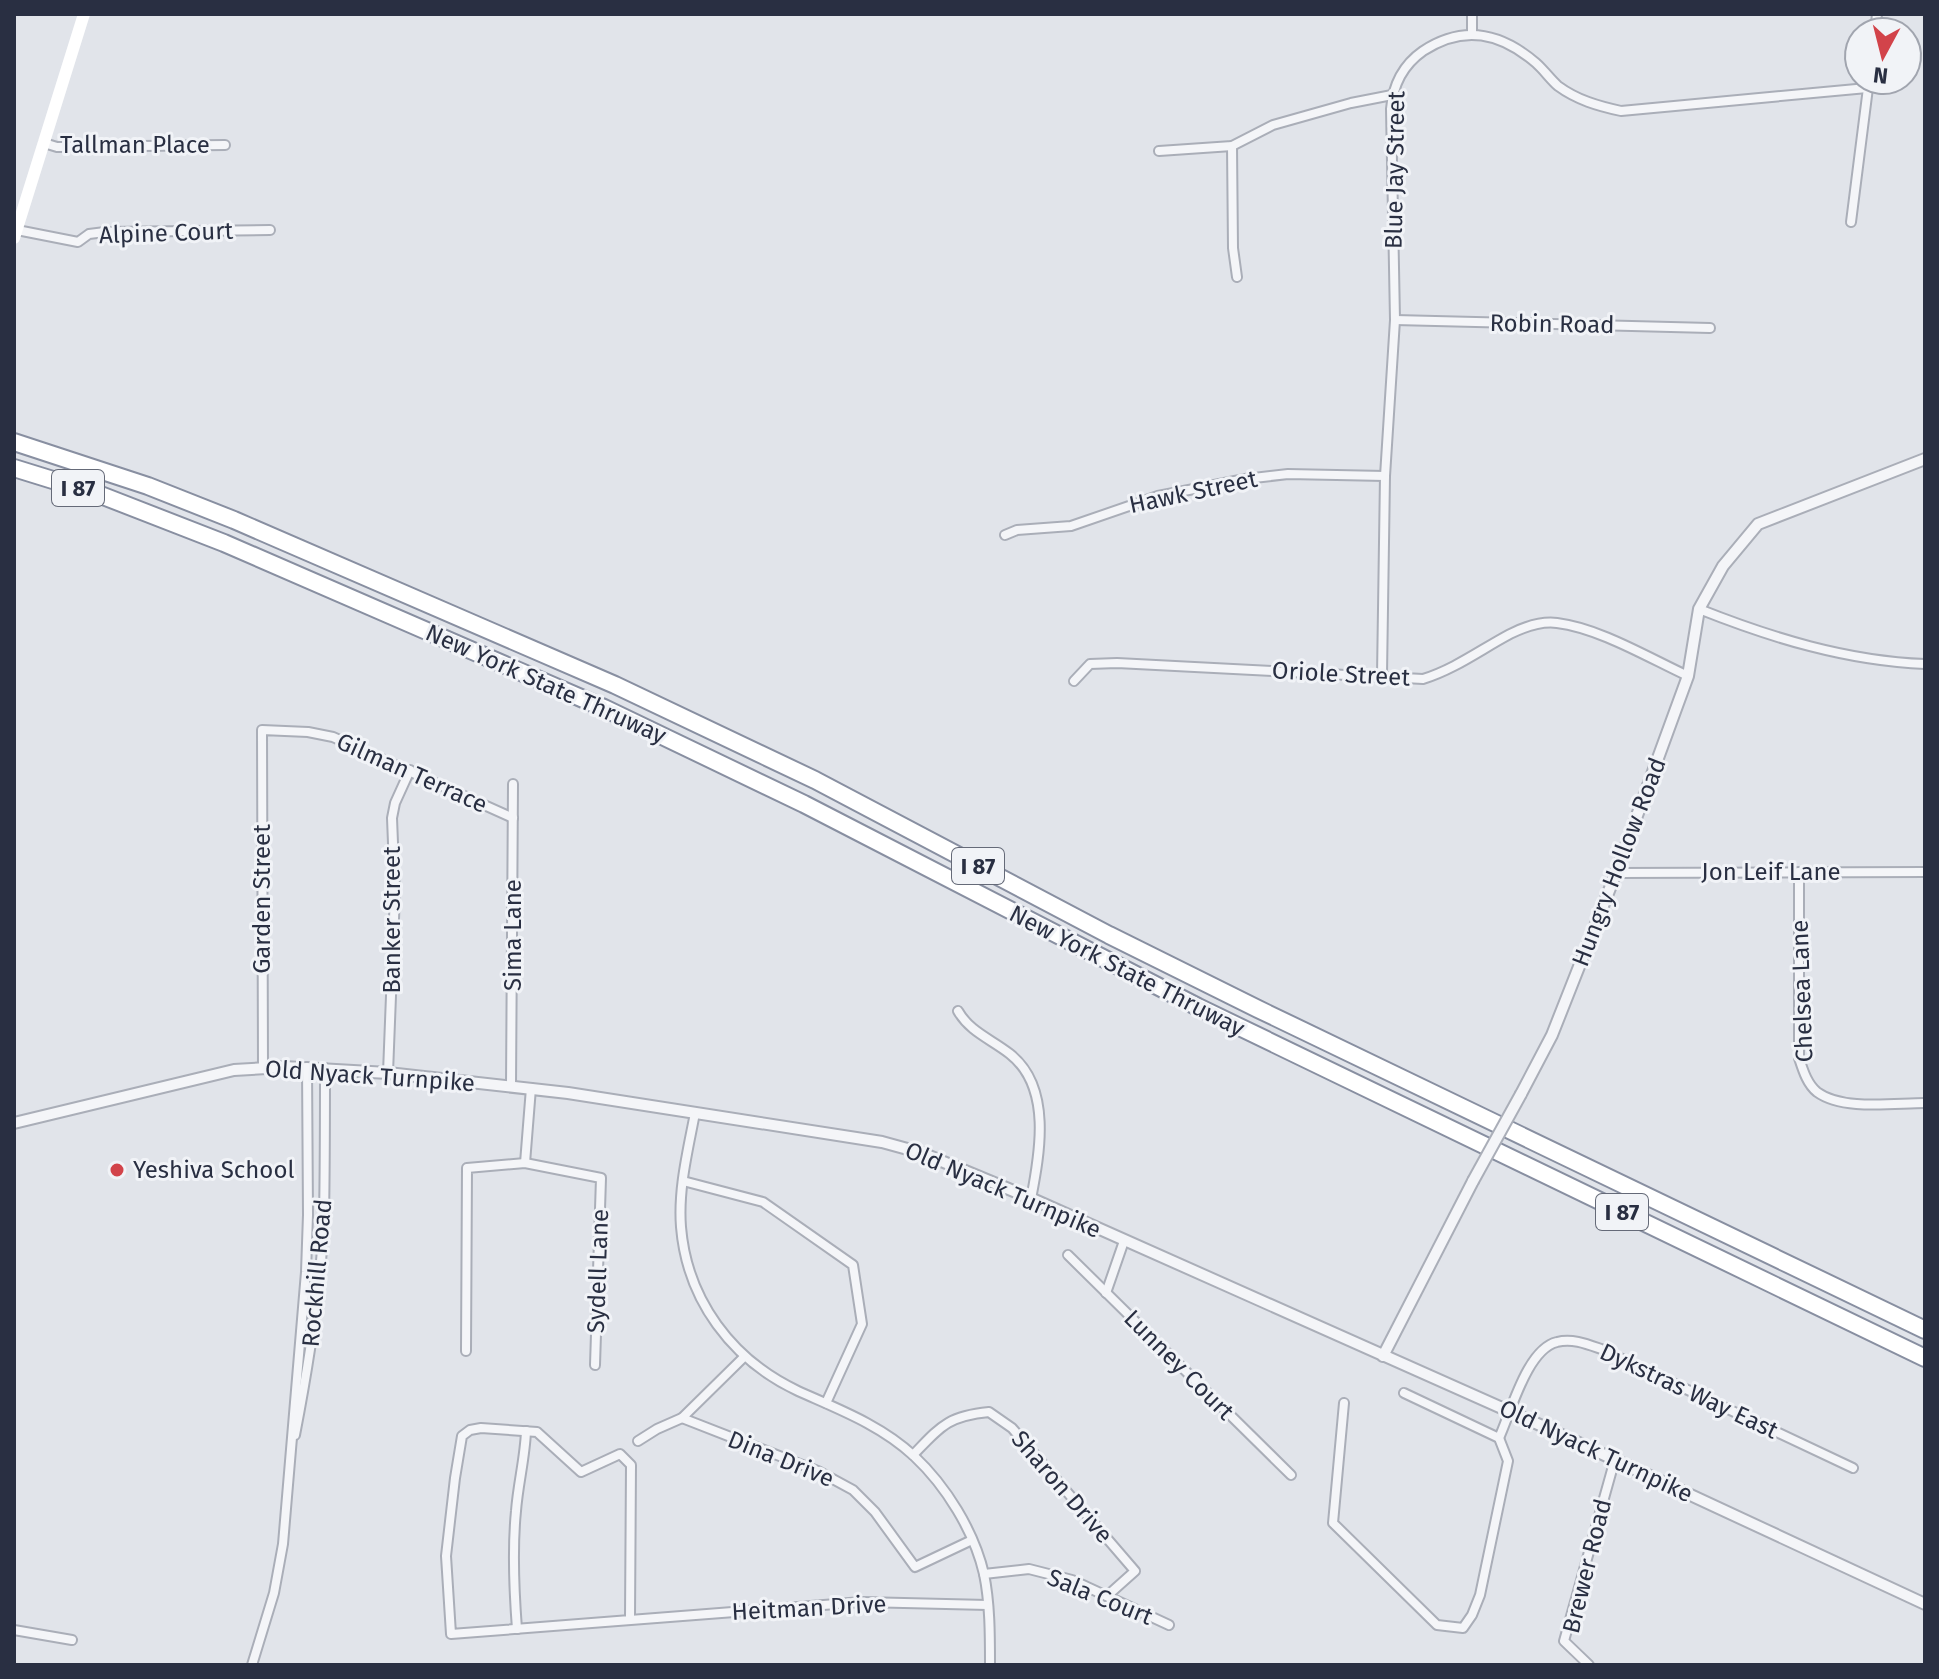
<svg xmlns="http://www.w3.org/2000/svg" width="1939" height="1679" font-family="'Fira Sans',sans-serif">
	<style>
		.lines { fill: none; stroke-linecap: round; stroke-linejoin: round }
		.minor-casing { stroke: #aaaeb8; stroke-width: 12 }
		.tertiary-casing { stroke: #aaaeb8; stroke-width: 14 }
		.motorway-casing { stroke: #888fa1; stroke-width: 20 }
		.minor { stroke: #f4f5f8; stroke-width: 8 }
		.tertiary { stroke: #f4f5f8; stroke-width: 10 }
		.secondary { stroke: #fff; stroke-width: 12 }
		.motorway { stroke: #fff; stroke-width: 16 }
		.tertiary-bridge-casing { stroke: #aaaeb8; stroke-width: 14; stroke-linecap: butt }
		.tertiary-bridge { stroke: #f4f5f8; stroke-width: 10 }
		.poi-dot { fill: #d2434a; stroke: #f1f3f7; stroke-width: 3 }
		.labels { text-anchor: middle; stroke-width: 6; stroke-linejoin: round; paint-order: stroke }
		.shield { fill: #f1f3f7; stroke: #656a78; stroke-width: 2 }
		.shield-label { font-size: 22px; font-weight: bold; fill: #292f42 }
		.street-label { font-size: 24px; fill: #292f42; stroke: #f1f3f7 }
		.poi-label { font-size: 24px; fill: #292f42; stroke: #f1f3f7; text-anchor: start }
	</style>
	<rect width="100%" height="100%" fill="#e1e4ea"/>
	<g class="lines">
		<g class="minor-casing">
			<g id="minor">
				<path d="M1472,14V34"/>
				<path d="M1875,32L1877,14"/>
				<path d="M44,143L57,147L225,145"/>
				<path d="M1232,146L1233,248L1237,277"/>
				<path d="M1159,151L1232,146L1273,125L1351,103L1392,95"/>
				<path d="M1851,222L1869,80"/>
				<path d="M17,230L78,242L89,234L105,232L270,230"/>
				<path d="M1395,320L1710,328"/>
				<path d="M1005,535L1017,530L1071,526L1158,496L1245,479L1288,474L1385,476"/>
				<path d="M1699,609C1772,638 1847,661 1925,664"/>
				<path d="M1382,675L1385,476L1395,320L1391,109C1393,85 1403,65 1423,51C1464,24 1501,33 1536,63C1544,70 1550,79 1558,86C1577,100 1598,106 1621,111L1867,88"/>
				<path d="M1074,681L1090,664L1117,663L1423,679C1455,669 1480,650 1510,634C1524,627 1541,621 1557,623C1599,628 1649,658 1688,676"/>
				<path d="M1799,872V1058C1803,1070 1807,1084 1817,1092C1843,1111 1894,1103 1925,1103"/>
				<path d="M1616,873L1925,872"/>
				<path d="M958,1011C970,1032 991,1039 1010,1054C1052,1087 1040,1153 1031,1199"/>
				<path d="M263,1067L262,730L308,732L333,737L513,818"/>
				<path d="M388,1073L395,893L392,818L395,803L410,770"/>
				<path d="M511,1086L513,784"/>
				<path d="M695,1113C688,1150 678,1189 681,1227C687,1300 732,1360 798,1391C838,1409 881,1425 914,1456C946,1486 974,1531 984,1574C990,1603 990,1635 990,1665"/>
				<path d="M525,1163L531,1088"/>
				<path d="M683,1181L763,1202L853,1265L862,1324L826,1403"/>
				<path d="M1068,1255L1291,1475"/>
				<path d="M1106,1293L1124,1241"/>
				<path d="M466,1351L467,1168L525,1163L601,1178L595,1365"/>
				<path d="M744,1357L682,1418L818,1471L853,1490L875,1512L915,1567L972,1540"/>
				<path d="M1344,1403L1333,1523L1437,1625L1463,1628L1472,1615L1480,1595L1508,1461L1499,1438L1404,1393"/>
				<path d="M295,1435C309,1363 321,1290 324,1216C325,1167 325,1117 325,1068"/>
				<path d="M1499,1438C1511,1412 1527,1349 1557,1342C1572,1338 1587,1344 1601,1349L1853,1468"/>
				<path d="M638,1441L657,1429L682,1418"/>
				<path d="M913,1455C941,1426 948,1416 989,1412L1012,1428L1135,1571L1107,1596"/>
				<path d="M984,1574L1029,1569L1072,1580L1169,1625"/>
				<path d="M630,1618L631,1465L620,1454L581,1472L537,1432L481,1428L470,1430L462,1436L455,1478L446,1556L451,1634L862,1602L988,1605"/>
				<path d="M517,1629C514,1590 512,1551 516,1511C518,1484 525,1458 526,1431"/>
				<path d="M14,1630L72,1640"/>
				<path d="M252,1665L274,1593L283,1544L306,1272L308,1215L307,1067"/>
				<path d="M1589,1665L1564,1641L1615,1459"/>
			</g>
		</g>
		<g class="tertiary-casing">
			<g id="tertiary">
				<path d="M1521,1094L1552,1035L1616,873L1688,676L1699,609L1723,566L1758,524L1925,459"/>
				<path d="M14,1123L234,1070L284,1067L388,1073L568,1093L882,1142L922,1153L1028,1197L1540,1425L1925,1604"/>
				<path d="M1383,1356L1473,1181"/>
			</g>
		</g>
		<g class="motorway-casing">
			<g id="motorway">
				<path d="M14,442L148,486L234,520L615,685L815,780L1109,935L1258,1009L1925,1330"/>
				<path d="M14,468L98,494L224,543L604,708L804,804L1198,1007L1925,1358"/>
			</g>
		</g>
		<use href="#minor" class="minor"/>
		<use href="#tertiary" class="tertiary"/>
		<path class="secondary" d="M14,238L84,14"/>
		<use href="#motorway" class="motorway"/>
		<g class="tertiary-bridge-casing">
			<path id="tertiary-bridge" d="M1473,1181L1521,1094"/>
		</g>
		<use href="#tertiary-bridge" class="tertiary-bridge"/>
	</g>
	<circle class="poi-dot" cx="117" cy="1170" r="8"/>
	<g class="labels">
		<g class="shield">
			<rect x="52" y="470" width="52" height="36" rx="6"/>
			<rect x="952" y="848" width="52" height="36" rx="6"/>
			<rect x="1596" y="1194" width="52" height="36" rx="6"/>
		</g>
		<g class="shield-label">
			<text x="78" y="496">I 87</text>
			<text x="978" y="874">I 87</text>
			<text x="1622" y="1220">I 87</text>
		</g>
		<g class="street-label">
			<text x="135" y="153">Tallman Place</text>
			<text transform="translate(1395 170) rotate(-89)" y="8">Blue Jay Street</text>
			<text transform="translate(166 233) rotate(-2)" y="8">Alpine Court</text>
			<text transform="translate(1552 324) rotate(1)" y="8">Robin Road</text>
			<text transform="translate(1193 492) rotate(-12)" y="8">Hawk Street</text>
			<text transform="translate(1341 674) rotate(3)" y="8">Oriole Street</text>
			<text transform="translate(546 684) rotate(24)" y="8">New York State Thruway</text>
			<text transform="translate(412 773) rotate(24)" y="8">Gilman Terrace</text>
			<text transform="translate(1619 862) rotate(-69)" y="8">Hungry Hollow Road</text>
			<text x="1771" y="880">Jon Leif Lane</text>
			<text transform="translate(262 899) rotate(-90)" y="8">Garden Street</text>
			<text transform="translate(392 920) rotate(-90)" y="8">Banker Street</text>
			<text transform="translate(513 935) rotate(-90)" y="8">Sima Lane</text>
			<text transform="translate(1127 971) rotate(27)" y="8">New York State Thruway</text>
			<text transform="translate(1802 991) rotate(-92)" y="8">Chelsea Lane</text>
			<text transform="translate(370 1076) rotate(4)" y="8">Old Nyack Turnpike</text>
			<text transform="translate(1003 1190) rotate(23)" y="8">Old Nyack Turnpike</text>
			<text transform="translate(598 1271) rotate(-88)" y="8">Sydell Lane</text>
			<text transform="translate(317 1273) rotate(-85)" y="8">Rockhill Road</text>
			<text transform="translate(1179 1365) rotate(45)" y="8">Lunney Court</text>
			<text transform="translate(1689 1391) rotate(25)" y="8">Dykstras Way East</text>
			<text transform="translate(1596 1451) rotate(25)" y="8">Old Nyack Turnpike</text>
			<text transform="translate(781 1459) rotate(22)" y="8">Dina Drive</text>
			<text transform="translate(1062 1487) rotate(49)" y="8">Sharon Drive</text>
			<text transform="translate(1587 1566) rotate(-76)" y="8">Brewer Road</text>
			<text transform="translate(1100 1597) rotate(22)" y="8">Sala Court</text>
			<text transform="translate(809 1608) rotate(-3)" y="8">Heitman Drive</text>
		</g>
		<g class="poi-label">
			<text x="133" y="1178">Yeshiva School</text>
		</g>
	</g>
	<rect width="1939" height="1679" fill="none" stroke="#292f42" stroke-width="32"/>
	<g transform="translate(1883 56) rotate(187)"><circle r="38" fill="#f1f3f7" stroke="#a1a5af" stroke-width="2"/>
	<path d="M0-6L14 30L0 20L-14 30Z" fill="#d2434a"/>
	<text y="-12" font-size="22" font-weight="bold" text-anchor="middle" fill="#292f42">N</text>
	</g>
</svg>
